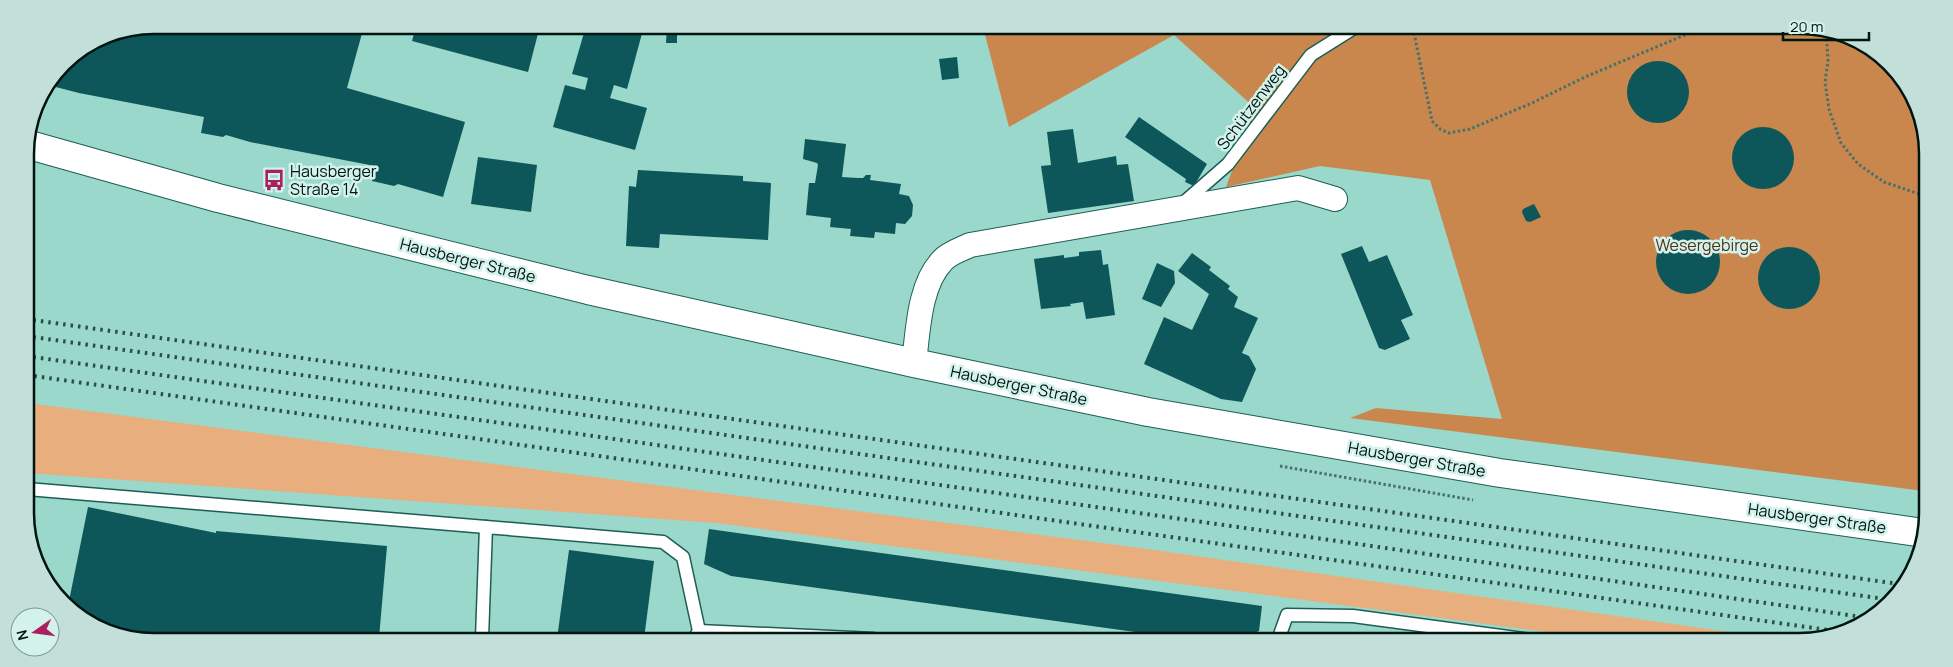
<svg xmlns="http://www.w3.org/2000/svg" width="1953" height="667" font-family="Manrope,sans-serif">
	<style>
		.green { fill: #e9ae7d }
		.forest { fill: #c9874d }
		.building { fill: #0d565a }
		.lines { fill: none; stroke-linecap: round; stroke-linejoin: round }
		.service-casing { stroke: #1d5e54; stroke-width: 15 }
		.minor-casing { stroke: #1d5e54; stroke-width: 26 }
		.primary-casing { stroke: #1d5e54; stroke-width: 30 }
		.path { stroke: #497169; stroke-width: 3; stroke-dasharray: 2.5 2.5; stroke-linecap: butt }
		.service { stroke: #fff; stroke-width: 12 }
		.minor { stroke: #fff; stroke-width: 24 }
		.primary { stroke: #fff; stroke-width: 28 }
		.rail { stroke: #2d4e47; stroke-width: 4; stroke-dasharray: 2.5 5; stroke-linecap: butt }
		.labels { text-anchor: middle; stroke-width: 5; stroke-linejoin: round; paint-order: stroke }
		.street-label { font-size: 16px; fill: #001410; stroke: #d3f2eb }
		.poi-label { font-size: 16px; fill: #001410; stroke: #d3f2eb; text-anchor: start }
		.park-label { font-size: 16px; fill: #4e3219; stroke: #d3f2eb }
		.rim { fill: none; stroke: #001410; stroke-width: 2.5 }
	</style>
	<rect width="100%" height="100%" fill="#99d8cb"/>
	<path class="green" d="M27,403L1133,547L1799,642L1616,641L717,523L27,473Z"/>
	<g class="forest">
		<path d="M805,27H861L804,34Z"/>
		<path d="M983,27L1833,29L1896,69L1926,129L1924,491L1350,418L1376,408L1502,419L1430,180L1320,166L1226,187L1255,108L1174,35L1009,127Z"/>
	</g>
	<g class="building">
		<path d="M154,25L364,26L347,88L465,122L443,197L398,184L394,186L372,181L375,166L250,142L226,135L223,137L201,133L204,117L79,93L48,85L63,62L105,35Z"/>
		<path d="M416,26H540L528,72L412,41Z"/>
		<path d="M586,26H644L627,89L614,85L610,98L647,108L635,150L553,127L565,85L585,90L588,78L572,74Z"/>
		<path d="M667,26L802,27L801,35L677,32V43H666Z"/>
		<path d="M957,57L959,78L942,80L939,59Z"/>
		<circle cx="1658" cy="92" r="31"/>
		<path d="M1139,117L1207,164L1194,186L1185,182L1186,179L1125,137Z"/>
		<circle cx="1763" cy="158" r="31"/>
		<path d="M1073,129L1078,163L1116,156L1117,165L1128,164L1134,201L1048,213L1041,166L1051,165L1047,132Z"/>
		<path d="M805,139L846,144L842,177L858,178H863L866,175H871L870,180L901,184L899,194L909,196L913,205L912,216L905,224L896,223L895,234L875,232L874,238L850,236L851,229L830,227L831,218L806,215L809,183H815L818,165L817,163L803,159Z"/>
		<path d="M478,157L537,165L531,212L471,204Z"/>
		<path d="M638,170L743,176V181L771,183L768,240L660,234L659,248L626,246L629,186L636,187Z"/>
		<path d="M1534,204L1541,217L1530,222L1526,221L1522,212L1523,209Z"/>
		<circle cx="1688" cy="262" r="32"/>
		<path d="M1362,246L1369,262L1387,255L1413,315L1401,320L1410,339L1385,350L1379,348L1341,254Z"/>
		<circle cx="1789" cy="278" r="31"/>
		<path d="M1101,250L1103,265L1108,264L1115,315L1086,319L1083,302L1070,304L1071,306L1041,309L1034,259L1064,255V258L1079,256V252Z"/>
		<path d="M1192,253L1211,267L1209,270L1230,286L1228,289L1238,297L1234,307L1258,318L1242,353L1249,356L1256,369L1242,402L1221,399L1144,364L1164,317L1192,330L1209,294L1178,271Z"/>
		<path d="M1157,263L1174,271L1175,283L1161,307L1142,299Z"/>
		<path d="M88,507L216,533V531L387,546L379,638H120L59,600L69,601Z"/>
		<path d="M709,529L1262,606L1259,631L1237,640H1193L731,576L704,564Z"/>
		<path d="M569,550L654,561L644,639H557Z"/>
		<path d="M1309,633L1364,634V641L1309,640Z"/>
	</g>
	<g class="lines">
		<g class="service-casing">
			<g id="service">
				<path d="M1181,205L1228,164L1311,55L1354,28"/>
				<path d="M27,489L486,527"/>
				<path d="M699,631L874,639"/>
				<path d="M482,638L486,527L663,542L683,557L699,631L694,639"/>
				<path d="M1278,640L1287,615L1353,616L1539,641"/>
			</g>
		</g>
		<g class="minor-casing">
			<path id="minor" d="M914,363C918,331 919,284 943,260C949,253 962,249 970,245L1298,188L1335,199"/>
		</g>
		<g class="primary-casing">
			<path id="primary" d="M26,144L218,198L588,290L914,363L1148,412L1500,473L1924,533"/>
		</g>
		<g class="path">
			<path d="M1413,28L1432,121L1440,129L1449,133L1470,129L1532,103L1585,77L1699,29"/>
			<path d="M1826,29L1828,61L1825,82L1829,109L1841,143L1858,164L1884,182L1925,196"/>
			<path d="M1280,466L1473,500"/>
		</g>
		<use href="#service" class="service"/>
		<use href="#minor" class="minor"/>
		<use href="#primary" class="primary"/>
		<g class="rail">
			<path d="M26,319L1906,585"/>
			<path d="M26,336L1892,600"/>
			<path d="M26,356L1330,540L1869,618"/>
			<path d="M27,375L1835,631"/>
		</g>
	</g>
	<defs>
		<g id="bus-bare" transform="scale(1.725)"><path d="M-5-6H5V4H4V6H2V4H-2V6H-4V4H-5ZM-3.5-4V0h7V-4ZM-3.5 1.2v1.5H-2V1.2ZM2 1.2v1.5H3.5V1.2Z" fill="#ac1f5d" stroke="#d3f2eb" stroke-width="2.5" paint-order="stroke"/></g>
	</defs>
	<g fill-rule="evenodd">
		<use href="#bus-bare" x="274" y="180"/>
	</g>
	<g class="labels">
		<g class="street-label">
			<text transform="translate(1251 107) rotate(-53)" y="6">Schützenweg</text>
			<text transform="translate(468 260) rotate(14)" y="6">Hausberger Straße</text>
			<text transform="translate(1019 385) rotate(12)" y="6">Hausberger Straße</text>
			<text transform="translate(1417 459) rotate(10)" y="6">Hausberger Straße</text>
			<text transform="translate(1817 518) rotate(8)" y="6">Hausberger Straße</text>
		</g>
		<g class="poi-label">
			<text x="290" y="177">Hausberger<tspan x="290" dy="18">Straße 14</tspan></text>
		</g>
		<g class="park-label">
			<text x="1707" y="251">Wesergebirge</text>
		</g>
	</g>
	<path d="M0 0H1953V667H0ZM154 34H1799A120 120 0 0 1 1919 154V513A120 120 0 0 1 1799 633H154A120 120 0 0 1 34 513V154A120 120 0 0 1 154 34Z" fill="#c2e0d9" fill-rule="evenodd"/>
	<path class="rim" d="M154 34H1799A120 120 0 0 1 1919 154V513A120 120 0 0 1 1799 633H154A120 120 0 0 1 34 513V154A120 120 0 0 1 154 34Z"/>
	<g transform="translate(35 632) rotate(256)"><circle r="24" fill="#d3f2eb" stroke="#7f9993"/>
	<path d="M0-4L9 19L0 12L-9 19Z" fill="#ac1f5d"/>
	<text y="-8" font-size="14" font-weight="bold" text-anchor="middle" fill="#001410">N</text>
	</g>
	<path d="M1783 32v8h86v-8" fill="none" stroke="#001410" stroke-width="2.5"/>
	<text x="1790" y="32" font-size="15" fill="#001410" stroke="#d3f2eb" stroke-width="4" paint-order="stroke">20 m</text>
</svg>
